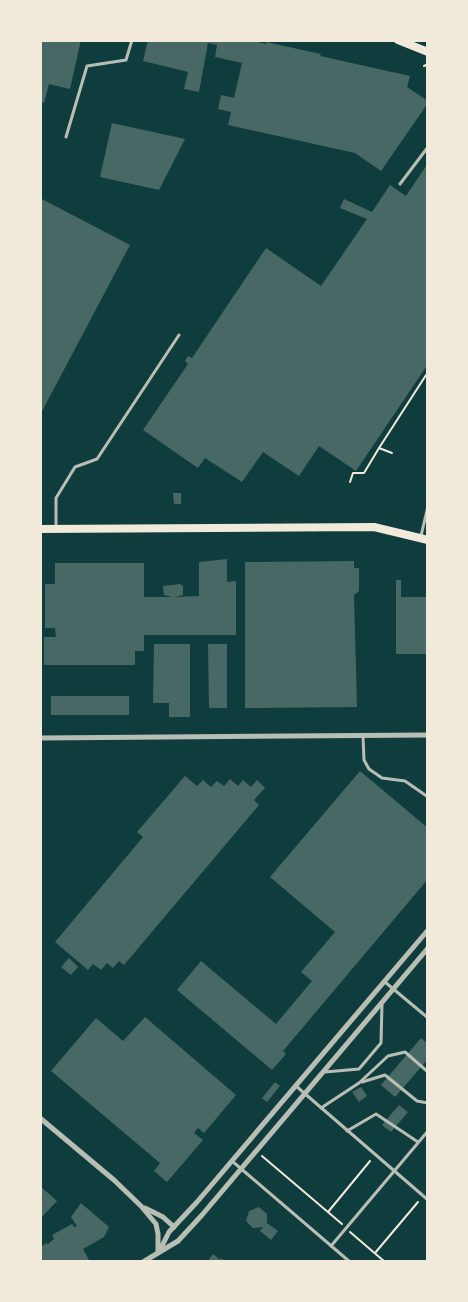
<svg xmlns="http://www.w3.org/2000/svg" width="468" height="1302" font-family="Helvetica,sans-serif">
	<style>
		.building { fill: #486865 }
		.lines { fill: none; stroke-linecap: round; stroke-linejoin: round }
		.path { stroke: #f1e9da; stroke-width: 2 }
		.service { stroke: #b8beb3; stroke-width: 3 }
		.minor { stroke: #b8beb3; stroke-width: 5 }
		.secondary { stroke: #f1e9da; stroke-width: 8 }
		.primary { stroke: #f1e9da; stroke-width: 8 }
	</style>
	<rect width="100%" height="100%" fill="#0f3d3e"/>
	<g class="building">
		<path d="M40,40H81L70,89L49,84L44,103L40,102Z"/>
		<path d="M148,40H250L266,44V42L321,54L320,56L410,76L407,87L428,101V103L381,171L355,153L228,125L231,112L218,109L221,95L234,98L242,63L215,57L217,45L208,43L199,92L184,89L188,72L143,61Z"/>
		<path d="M112,123L185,139L159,190L100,177Z"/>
		<path d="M428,163V364L356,471L319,446L299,476L263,452L242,482L205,458L198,468L143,430L188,364L185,361L188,356L192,358L266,248L321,286L367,219L340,208L344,199L372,212L390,185L406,196Z"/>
		<path d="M40,198L130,245L40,415Z"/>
		<path d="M173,493H181V504H174Z"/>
		<path d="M227,559V582L236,581V635H144V651H135V665H44V637H56L55,628H45V584H55V563H144V597H172L164,595L163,586L180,584L183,586V595L175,597L199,596V562Z"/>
		<path d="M354,561V568H359V591L354,595L357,707L245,708V562Z"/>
		<path d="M396,580H401V597H428V654H396Z"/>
		<path d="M154,644H190V717H169V703H153Z"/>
		<path d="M208,644H227V708H209Z"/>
		<rect x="51" y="696" width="78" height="19"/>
		<path d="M360,771L428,828V879L283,1051L286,1054L272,1070L177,990L201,961L276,1024L312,981L301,972L335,932L270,877Z"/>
		<path d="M185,776L197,786L203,780L211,787L217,781L224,786L230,779L238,786L243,780L251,787L257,780L265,788L254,800L259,805L124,965L119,961L113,968L107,963L101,970L93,964L88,970L55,942L143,837L137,832Z"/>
		<path d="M69,958L78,967L71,975L61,967Z"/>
		<path d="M145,1017L236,1095L204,1133L198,1128L194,1133L203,1140L167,1182L154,1171L160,1163L51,1071L96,1018L123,1041Z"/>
		<path d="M421,1038L428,1044V1059L395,1097L381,1085Z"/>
		<path d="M275,1082L280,1086L267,1102L262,1098Z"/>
		<path d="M361,1087L367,1096L359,1102L352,1092Z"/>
		<path d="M399,1105L408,1112L391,1132L382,1125Z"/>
		<path d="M40,1186L57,1201L40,1219Z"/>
		<path d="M81,1203L109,1227L104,1237L83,1249L89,1260L40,1262V1248L46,1243L48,1244L54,1239L52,1235L72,1224L74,1227L77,1226L71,1217Z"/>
		<path d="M259,1207L267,1214V1223L278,1231L271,1240L260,1231L263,1227L253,1228L246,1221L249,1211Z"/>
		<path d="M213,1254L220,1260L221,1258L226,1262H212L209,1259Z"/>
	</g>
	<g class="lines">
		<g class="path">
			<path d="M424,66L428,64"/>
			<path d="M379,448L428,372"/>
			<path d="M350,482L353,473H364L379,448L392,453"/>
			<path d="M262,1156L342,1224"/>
			<path d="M328,1212L370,1161"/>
			<path d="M350,1232L385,1262"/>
			<path d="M375,1253L418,1202"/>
		</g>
		<g class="service">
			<path d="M66,137L87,66L126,60L132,40"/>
			<path d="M400,184L428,147"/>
			<path d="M56,527V498L75,467L97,459L179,335"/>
			<path d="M421,536L428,506"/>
			<path d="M363,736L364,760L369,769L382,778L405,781L428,797"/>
			<path d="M385,982L428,1018"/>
			<path d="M325,1072L359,1069L381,1043L382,1004"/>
			<path d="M362,1082L385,1075L417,1101L428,1103"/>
			<path d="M296,1086L428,1200"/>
			<path d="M321,1108L359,1083L388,1056L405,1052L428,1072"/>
			<path d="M347,1131L376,1114L418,1142"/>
			<path d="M232,1161L350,1262"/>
			<path d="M331,1246L428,1131"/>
		</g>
		<g class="minor">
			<path d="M40,738L428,735"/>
			<path d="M40,1118L114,1180L141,1206L156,1224L158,1234V1252"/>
			<path d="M145,1208L163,1217L174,1227"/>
			<path d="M159,1252L169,1232L197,1202L428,930"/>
			<path d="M143,1262L178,1241L202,1215L428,948"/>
		</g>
		<path class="secondary" d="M40,529L374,527L428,540"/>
		<path class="primary" d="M398,40L428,52"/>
	</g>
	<rect width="468" height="1302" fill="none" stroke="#f1e9da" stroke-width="84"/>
</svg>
